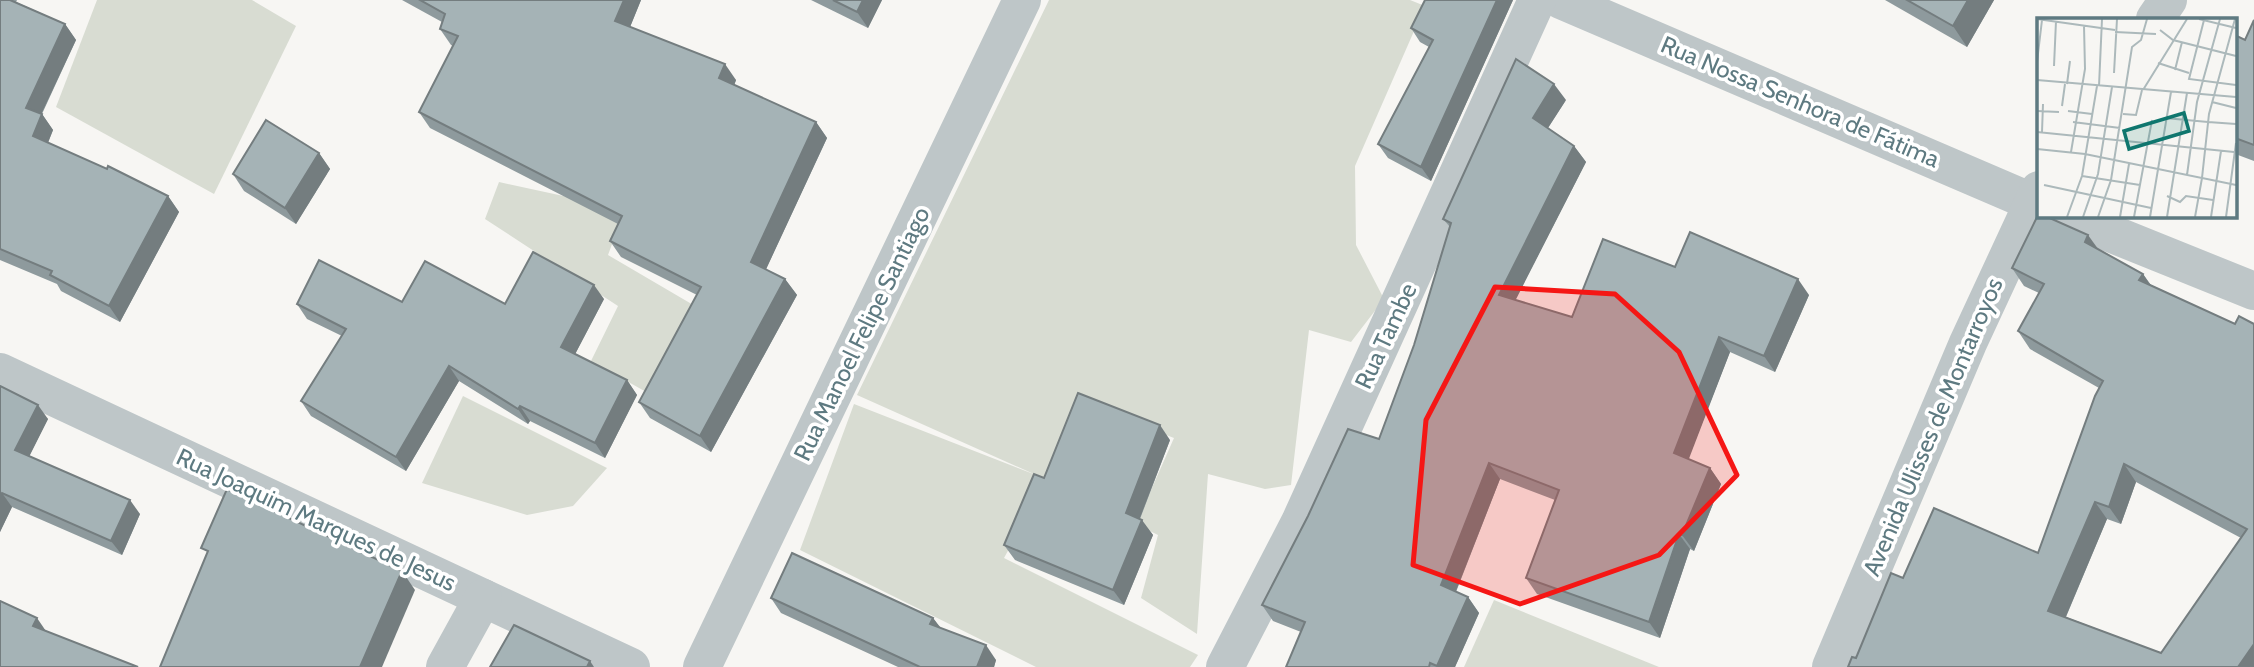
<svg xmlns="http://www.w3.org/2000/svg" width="2254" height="667" font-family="Cabin,sans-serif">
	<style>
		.green { fill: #d8dcd2 }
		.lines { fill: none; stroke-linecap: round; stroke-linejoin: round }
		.minor { stroke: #bec6c8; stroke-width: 38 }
		.wall { fill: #8e9a9d; fill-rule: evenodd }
		.shaded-wall { fill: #747d7f }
		.building { fill: #a5b3b6; stroke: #747d7f; stroke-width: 2; fill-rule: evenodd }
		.marked { fill: #f51715; fill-opacity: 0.2; stroke: #f51715; stroke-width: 5; stroke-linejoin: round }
		.labels { text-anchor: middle; stroke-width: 7; stroke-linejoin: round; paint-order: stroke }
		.street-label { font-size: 24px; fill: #5e7a81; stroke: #fff }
		.inset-road { fill: none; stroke: #acb9bb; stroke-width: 2 }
		.view { fill: #0f766e; fill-opacity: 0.15; stroke: #0f766e; stroke-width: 3.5 }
		.inset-edge { fill: none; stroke: #5e7a81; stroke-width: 3.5 }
	</style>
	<rect width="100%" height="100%" fill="#f7f6f3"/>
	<g class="green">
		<path d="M97,0H252L296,26L214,194L56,107Z"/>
		<path d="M1049,0H1410L1425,6L1355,166L1356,245L1384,299L1351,342L1309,330L1291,485L1265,489L1208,474L1197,634L1141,598L1158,535L1136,524L1174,438L1088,405L1004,558L1198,655L1190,667H1036L800,550L854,404L1036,475L857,395Z"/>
		<path d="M499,182L605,205L619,225L608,255L736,330L648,393L591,361L618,306L485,219Z"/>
		<path d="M463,396L607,468L573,506L527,515L422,483Z"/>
		<path d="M1494,600L1659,667H1464Z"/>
	</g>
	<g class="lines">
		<g class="minor">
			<path d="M1561,0L2039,205"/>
			<path d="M2155,19L2168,0"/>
			<path d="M2065,215L2254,291"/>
			<path d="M0,372L631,667"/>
			<path d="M445,667L483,598"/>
			<path d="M702,667L1022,0"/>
			<path d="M1225,667L1300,522L1537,0"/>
			<path d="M1831,667L1968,343L2039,190"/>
		</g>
	</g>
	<g class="wall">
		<path d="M0,0H17L16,2L65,24L76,40L42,114L53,130L48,143L168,196L179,212L120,322L61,291L57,284L0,260Z"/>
		<path d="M402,0H641L630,27L736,80L734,85L816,122L827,138L766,269L785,279L797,295L711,452L650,418L639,402L697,295L621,257L610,241L618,224L430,128L419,112L453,46L451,45L440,29L442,22Z"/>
		<path d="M811,0H882L868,28Z"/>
		<path d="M1513,0L1431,181L1388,158L1378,144L1429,47L1420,42L1411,28Z"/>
		<path d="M1885,0H1994L1967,47Z"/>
		<path d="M2254,20V161L2238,155L2236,159L2235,158V35L2245,40Z"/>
		<path d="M1566,100L1548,128L1574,146L1586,162L1515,300L1572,317L1675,267L1809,295L1775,372L1730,352L1688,459L1710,468L1721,484L1694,551L1690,549L1660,638L1537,594L1526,578L1555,500L1500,479L1456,592L1468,597L1479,613L1455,667H1286L1301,632L1273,621L1262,605L1379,439L1414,345L1450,227L1443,219Z"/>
		<path d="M319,153L330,169L296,224L244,191L233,174Z"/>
		<path d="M2098,250L2143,274L2151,285L2235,324L2254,667L1856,658L1903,578L2038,553L2099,388L2030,349L2018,331L2039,293L2024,286L2012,268ZM2136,482L2241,538L2161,653L2066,617L2107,519L2121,524Z"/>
		<path d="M604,299L575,354L627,380L637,395L605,458L530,421L528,424L459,381L406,471L311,416L301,401L342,336L307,319L297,304L402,302L505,304Z"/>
		<path d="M0,386L48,419L29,456L140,514L122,555L12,507L0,532Z"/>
		<path d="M1170,440L1140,519L1153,535L1124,605L1015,560L1004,545L1044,478Z"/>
		<path d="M771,598L933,618L940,628L996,660L994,667H898L781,613Z"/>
	</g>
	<g class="shaded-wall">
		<path d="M624,0H641L626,37L615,21Z"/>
		<path d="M863,0H882L868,28L857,12Z"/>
		<path d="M1497,0H1513L1431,181L1421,167Z"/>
		<path d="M1968,0H1994L1967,47L1953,26Z"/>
		<path d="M65,24L76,40L37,123L26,108Z"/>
		<path d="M725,64L736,80L731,94L719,78Z"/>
		<path d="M1554,84L1566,100L1544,134L1533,118Z"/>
		<path d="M42,114L53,130L44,152L33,136Z"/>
		<path d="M816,122L827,138L762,278L751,262Z"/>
		<path d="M1574,146L1586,162L1510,311L1499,295Z"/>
		<path d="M2235,150L2238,155L2236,159L2235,157Z"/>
		<path d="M319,153L330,169L296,224L285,208Z"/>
		<path d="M168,196L179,212L120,322L109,306Z"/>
		<path d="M2088,235L2101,253L2085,242Z"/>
		<path d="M2143,274L2155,292L2139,280Z"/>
		<path d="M785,279L797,295L711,452L700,436Z"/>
		<path d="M1798,279L1809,295L1775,372L1764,356Z"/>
		<path d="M594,285L604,299L571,362L561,347Z"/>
		<path d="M1719,337L1730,352L1685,469L1674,453Z"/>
		<path d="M449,366L459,381L406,471L396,457Z"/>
		<path d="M627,380L637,395L605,458L595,443Z"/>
		<path d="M38,405L48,419L25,465L15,450Z"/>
		<path d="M520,406L530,421L528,424L518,409Z"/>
		<path d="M1160,425L1170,440L1136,528L1126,513Z"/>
		<path d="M1489,463L1500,479L1452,601L1441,585Z"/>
		<path d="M2124,464L2136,482L2121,524L2109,507Z"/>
		<path d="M1710,468L1721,484L1694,551L1682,535Z"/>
		<path d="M2,493L12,507L0,532V497Z"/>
		<path d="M130,500L140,514L122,555L111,541Z"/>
		<path d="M2095,502L2107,519L2061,628L2048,611Z"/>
		<path d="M1142,520L1153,535L1124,605L1113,590Z"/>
		<path d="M1679,534L1690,549L1660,638L1649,622Z"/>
		<path d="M402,571L415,590L382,667H360Z"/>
		<path d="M1468,597L1479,613L1455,667H1438L1437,666Z"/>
		<path d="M37,618L50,637L33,626Z"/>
		<path d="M933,618L944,632L930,624Z"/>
		<path d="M2254,644V667H2238Z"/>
		<path d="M986,645L996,660L994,667H977Z"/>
		<path d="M590,661L594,667H587Z"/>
	</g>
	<g class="building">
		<path d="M0,0H10L65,24L26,108L42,114L33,136L107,169L108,166L168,196L109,306L50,275L52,271L0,249Z"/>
		<path d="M420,0H624L615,21L725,64L719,78L816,122L751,262L785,279L700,436L639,402L701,287L610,241L622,216L419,112L458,36L440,29L445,14Z"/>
		<path d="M833,0H863L857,12Z"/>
		<path d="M1425,0H1497L1421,167L1378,144L1433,40L1411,28Z"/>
		<path d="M1907,0H1968L1953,26Z"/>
		<path d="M2254,20V145L2235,138V35L2245,40Z"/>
		<path d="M1516,59L1554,84L1533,118L1574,146L1499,295L1572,317L1603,239L1675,267L1690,232L1798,279L1764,356L1719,337L1674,453L1710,468L1682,535L1679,534L1649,622L1526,578L1559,490L1489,463L1441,585L1468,597L1437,666L1430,663L1429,667H1286L1305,622L1262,605L1308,516L1348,429L1379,439L1414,345L1451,223L1443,219Z"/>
		<path d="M266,120L319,153L285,208L233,174Z"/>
		<path d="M2039,213V215H2043L2088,235L2085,242L2143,274L2139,280L2235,324L2239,316L2254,324V644L2238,667H1848L1852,657L1856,658L1891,573L1903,578L1934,508L2038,553L2095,396L2103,381L2018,331L2044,284L2012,268ZM2124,464L2247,529L2161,653L2048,611L2095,502L2109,507Z"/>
		<path d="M533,252L594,285L561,347L627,380L595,443L520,406L518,409L449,366L396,457L301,401L346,329L297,304L319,260L402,302L425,261L505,304Z"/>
		<path d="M0,386L38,405L15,450L130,500L111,541L2,493L0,497Z"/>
		<path d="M1078,393L1160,425L1126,513L1142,520L1113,590L1004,545L1034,474L1044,478Z"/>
		<path d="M227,489L402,571L360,667H160L208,551L201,548Z"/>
		<path d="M792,553L933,618L930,624L986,645L977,667H920L771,598Z"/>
		<path d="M0,601L37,618L33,626L138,667H0Z"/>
		<path d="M514,625L590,661L587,667H490Z"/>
	</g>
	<path class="marked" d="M1495,287L1615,294L1679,352L1737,475L1659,555L1520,604L1413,565L1426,420Z"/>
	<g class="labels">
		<g class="street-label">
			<text transform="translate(1800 102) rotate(23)" y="8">Rua Nossa Senhora de Fátima</text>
			<text transform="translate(862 334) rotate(-64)" y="8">Rua Manoel Felipe Santiago</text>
			<text transform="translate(1386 336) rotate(-65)" y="8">Rua Tambe</text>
			<text transform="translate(1933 427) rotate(-67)" y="8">Avenida Ulisses de Montarroyos</text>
			<text transform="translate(316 520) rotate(25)" y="8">Rua Joaquim Marques de Jesus</text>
		</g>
	</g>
	<g transform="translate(2037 18)">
		<rect width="200" height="200" fill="#f7f6f3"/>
		<path class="inset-road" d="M0,1L78,12M162,1L199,10M198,1L172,96L165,160L199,167M167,2L152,61L199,67M123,12L136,22L199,38M78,14L119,16M0,44L5,2M121,45L152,55M17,48L19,3M138,52L145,24M77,55L80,1M0,62L199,79M30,66L33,43M62,68L65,1M106,72L150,1M175,84L199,90M25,88L28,66M0,93L22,94M31,93L55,96M86,96L99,97L105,72M128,100L171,104M36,104L83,110M171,104L199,106M0,114L197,134M5,114L6,86M0,131L48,136L165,160L158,199M34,134L48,51L47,8M150,157L160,84L183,1M45,158L103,167M7,167L114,190M130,178L143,184L149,178L176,182M30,199L45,158L60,68M46,199L61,156L75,69M61,199L74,162L95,29L104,22L110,1M83,199L92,146M97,199L115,102M113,199L134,74M130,199L150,75M174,199L184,133M189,199L199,125"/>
		<path class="view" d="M147,95L152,113L92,131L87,113Z"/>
		<rect width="200" height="200" class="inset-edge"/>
	</g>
</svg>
